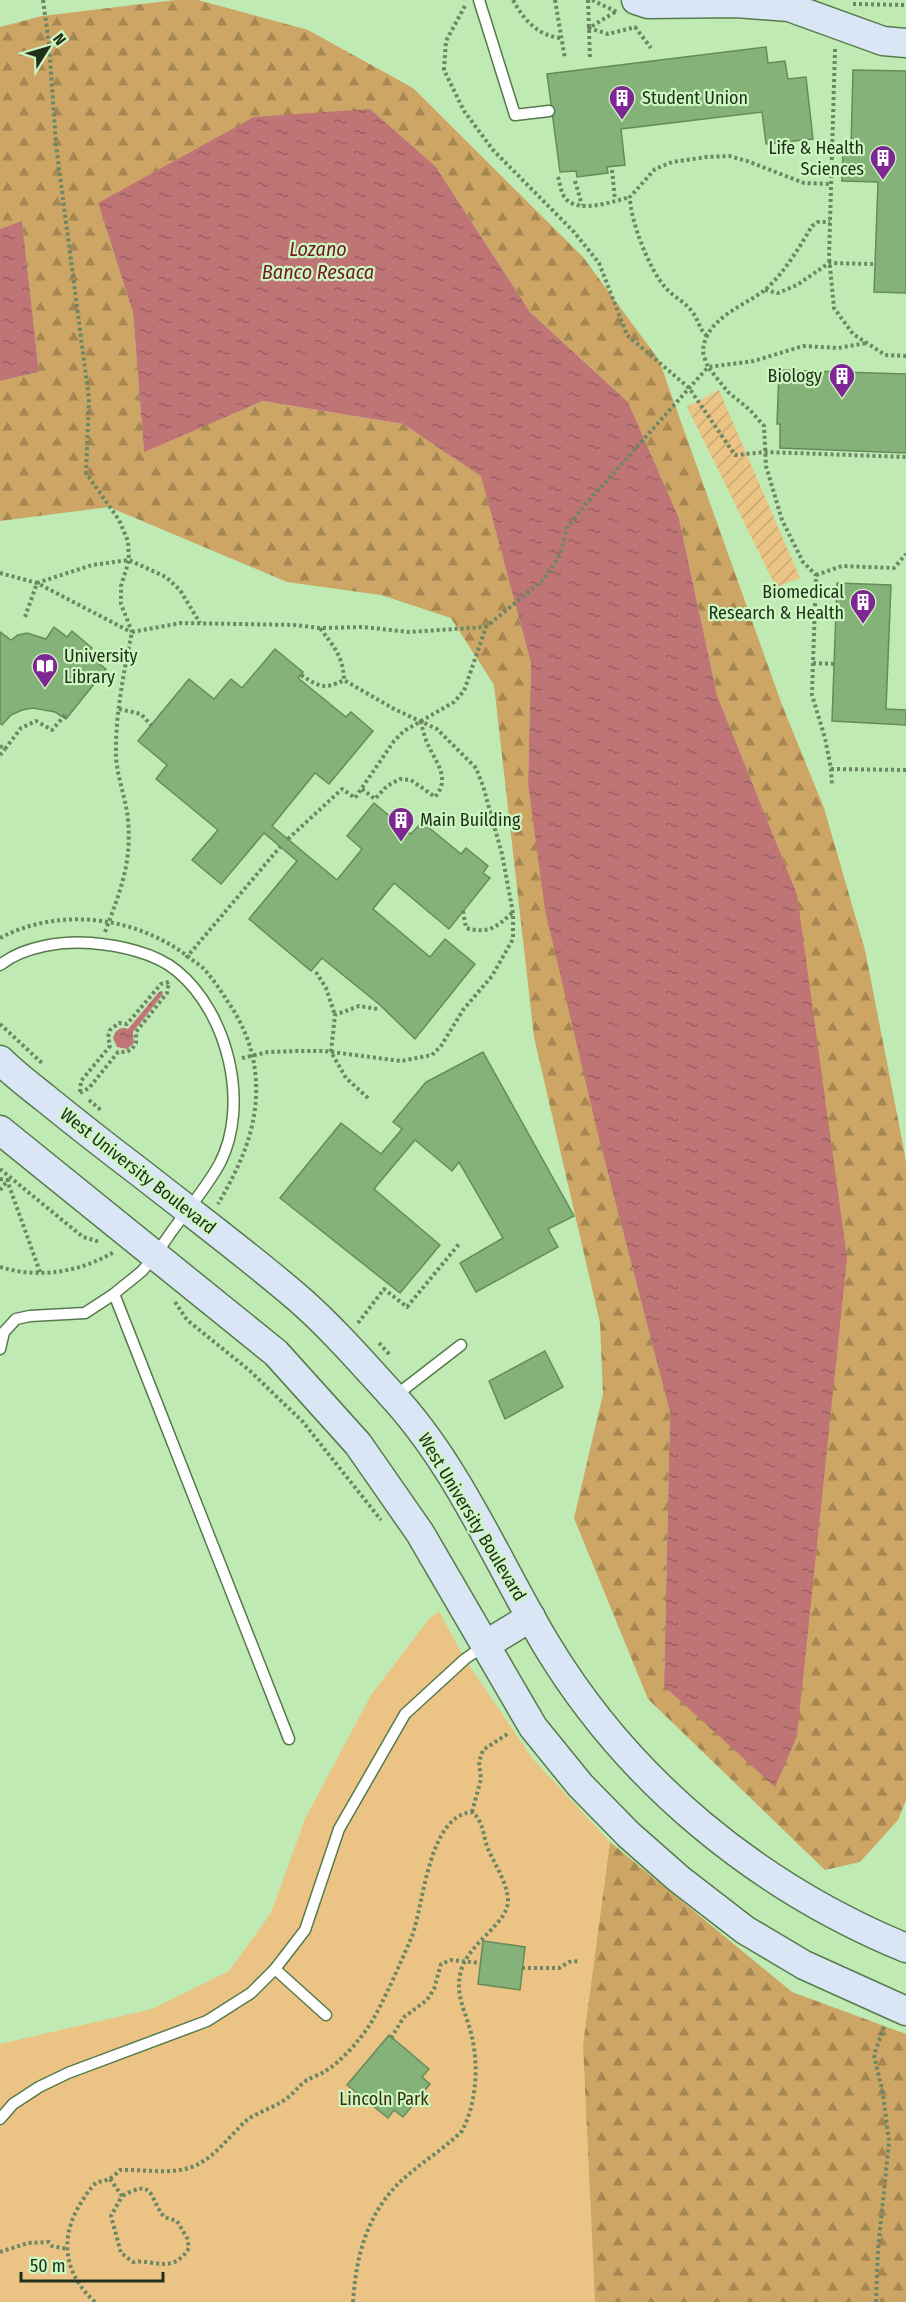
<svg xmlns="http://www.w3.org/2000/svg" width="906" height="2302" font-family="'Fira Sans Condensed',sans-serif">
	<style>
		.green { fill: #ebc485 }
		.forest { fill: url(#forest-firs); fill-rule: evenodd }
		.garden { fill: url(#garden-furrows) }
		.water { fill: url(#water-ripples) }
		.building { fill: #85b278; stroke: #658b5a; stroke-width: 1.5 }
		.lines { fill: none; stroke-linecap: round; stroke-linejoin: round }
		.lane-casing { stroke: #567b4b; stroke-width: 13 }
		.secondary-casing { stroke: #567b4b; stroke-width: 31 }
		.path { stroke: #6b8763; stroke-width: 4; stroke-dasharray: 3 3; stroke-linecap: butt }
		.lane { stroke: #fff; stroke-width: 10 }
		.secondary { stroke: #dae5f6; stroke-width: 28 }
		.labels { text-anchor: middle; stroke-width: 4.5; stroke-linejoin: round; paint-order: stroke }
		.poi-label { font-size: 18px; fill: #20301b; stroke: #cdf7c1; text-anchor: start }
		.street-label { font-size: 18px; fill: #20301b; stroke: #cdf7c1 }
		.park-label { font-size: 18px; fill: #3c2b0e; stroke: #cdf7c1 }
		.water-label { font-size: 20px; font-style: italic; fill: #731724; stroke: #cdf7c1 }
	</style>
	<defs>
		<pattern id="forest-firs" width="22" height="20" patternUnits="userSpaceOnUse" patternTransform="scale(1.5)"><rect width="22" height="20" fill="#cda565"/><path d="M5 1l3.5 6h-7zM16 11l3.5 6h-7z" fill="#a68752"/></pattern>
		<pattern id="garden-furrows" width="10" height="10" patternUnits="userSpaceOnUse" patternTransform="scale(1.5)"><rect width="10" height="10" fill="#ebc485"/><path d="M-1 1l2-2M0 10L10 0M9 11l2-2" fill="none" stroke="#c9a972"/></pattern>
		<pattern id="water-ripples" width="26" height="14" patternUnits="userSpaceOnUse" patternTransform="scale(1.5)"><rect width="26" height="14" fill="#bf7476"/><path d="M2 4q2-2 4 0t4 0M15 11q2-2 4 0t4 0" fill="none" stroke="#9b6060"/></pattern>
	</defs>
	<rect width="100%" height="100%" fill="#c0eab4"/>
	<path class="green" d="M439,1611L465,1659L532,1758L610,1842L583,2045L595,2302H0V2044L152,2009L229,1971L271,1913L305,1819L371,1695L429,1619Z"/>
	<g class="forest">
		<path d="M175,0H198L308,30L413,88L583,257L659,360L782,705L824,808L865,950L904,1150L906,1163V1800L898,1820L860,1862L825,1870L648,1699L574,1518L603,1394L600,1323L534,1037L494,685L451,618L381,595L287,582L109,507L0,521V381L39,372L22,222L0,229V27L42,16ZM436,167L530,312L628,402L679,518L717,695L797,894L664,1686L670,1413L601,1147L528,783L531,663L481,475L403,424L263,401L144,451L133,313L98,203Z"/>
		<path d="M610,1842L792,1992L906,2034V2302H595L583,2045Z"/>
	</g>
	<path class="garden" d="M719,390L800,578L776,587L687,407Z"/>
	<g class="water">
		<path d="M370,109L436,167L530,312L628,402L679,518L717,695L797,894L847,1258L797,1736L775,1787L664,1686L670,1413L601,1147L545,910L528,783L531,663L481,476L403,424L263,401L144,452L133,313L98,203L254,117Z"/>
		<path d="M22,221L39,372L0,381V229Z"/>
		<path d="M162,991L163,994L133,1032L134,1043L127,1049L117,1047L113,1038C115,1030 121,1026 128,1029L159,992Z"/>
	</g>
	<g class="building">
		<path d="M766,47L768,63L785,61L788,79L806,77L813,139L766,144L762,112L621,129L625,165L607,167L608,173L577,177L576,171L560,172L547,74Z"/>
		<path d="M853,70L906,71V293L874,292L878,182L842,181L843,148H851Z"/>
		<path d="M779,370L906,374V453L780,448V424H777Z"/>
		<path d="M837,583L891,585L886,709L906,710V725L832,721Z"/>
		<path d="M54,627L67,637L72,631L92,648L87,654L106,669L66,719L55,712L33,708L22,710L11,715L2,725L0,723V632L11,640L18,635L27,633L46,639Z"/>
		<path d="M275,649L303,672L298,678L346,717L351,712L373,731L329,784L315,773L272,826L337,880L362,849L347,836L374,803L411,834L422,822L461,854L466,848L488,866L483,873L490,878L449,929L394,883L373,909L430,957L445,939L475,964L415,1039L380,1005L322,958L311,971L249,919L297,861L264,833L221,884L192,860L218,830L156,779L167,765L138,741L189,679L214,699L231,679L242,688Z"/>
		<path d="M483,1052L574,1216L548,1229L558,1247L476,1292L460,1263L503,1238L459,1162L452,1171L415,1140L374,1189L440,1245L400,1293L280,1198L341,1123L381,1154L402,1129L393,1122L426,1082Z"/>
		<path d="M545,1351L563,1387L505,1419L489,1381Z"/>
		<path d="M483,1941L525,1947L520,1990L478,1984Z"/>
		<path d="M389,2035L429,2069L422,2077L430,2084L403,2117L394,2110L388,2118L347,2085Z"/>
	</g>
	<g class="lines">
		<g class="lane-casing">
			<g id="lane">
				<path d="M479,0L515,115L549,111"/>
				<path d="M0,965C24,946 62,941 91,943C118,945 156,953 177,971C228,1013 250,1104 220,1163C207,1187 188,1209 172,1231C163,1244 153,1259 142,1271C133,1279 123,1286 114,1294L289,1739"/>
				<path d="M0,1349L4,1332L16,1319L30,1316L85,1313L114,1294"/>
				<path d="M395,1396L461,1345"/>
				<path d="M275,1969L326,2015"/>
				<path d="M0,2119L13,2104L39,2087L68,2073L207,2021L251,1993L275,1969L305,1930L339,1829L405,1714L465,1659L485,1645"/>
			</g>
		</g>
		<g class="secondary-casing">
			<g id="secondary">
				<path d="M636,0L648,4L736,3L789,7L883,41L906,43"/>
				<path d="M0,1060C14,1074 30,1086 45,1098C77,1124 109,1149 142,1174C194,1215 248,1255 299,1299C331,1327 360,1360 389,1392C457,1464 496,1560 546,1644C629,1782 758,1887 906,1948"/>
				<path d="M0,1130L276,1353L358,1444L420,1533L533,1727L580,1785L629,1835L679,1879L745,1930L804,1965L906,2011"/>
				<path d="M485,1645L531,1617"/>
			</g>
		</g>
		<g class="path">
			<path d="M43,0L49,44L56,145L89,399L86,473L119,520L128,541L129,560L121,586V604L132,632"/>
			<path d="M513,0C524,20 538,36 561,38"/>
			<path d="M555,0L565,59"/>
			<path d="M588,0L590,58"/>
			<path d="M592,0L617,12"/>
			<path d="M853,4L906,5"/>
			<path d="M465,6L446,41L444,70L464,111L493,150L574,232L599,263L627,335L689,388L735,455L765,452L906,457"/>
			<path d="M615,12L589,28L608,34L636,27"/>
			<path d="M635,27L651,48"/>
			<path d="M835,49L829,257L834,308L853,334L867,343L885,355L906,356"/>
			<path d="M612,170L615,200"/>
			<path d="M558,177C560,183 561,194 566,199C580,214 614,201 630,197"/>
			<path d="M575,181L582,205"/>
			<path d="M765,290L778,293L797,285L829,263L873,264"/>
			<path d="M707,336C699,329 699,321 693,313C686,302 673,297 665,287C649,269 630,220 630,197L655,169L672,162L707,157L729,156L747,161L804,183L831,184"/>
			<path d="M0,573L37,583L131,632"/>
			<path d="M816,575L842,566L894,568L906,554"/>
			<path d="M25,617L37,583L92,565L129,560L166,577L180,590L200,623"/>
			<path d="M813,663L812,695L825,738L831,769L832,786"/>
			<path d="M834,664L813,663L816,575L803,562L782,520L766,466L764,426L750,410L728,392L708,367L754,361L803,346L838,348L867,343"/>
			<path d="M301,675C320,687 323,690 344,680C343,656 334,647 320,628"/>
			<path d="M119,709L141,714L151,725"/>
			<path d="M0,746L5,749L21,728L36,721L52,730L66,714"/>
			<path d="M0,755L5,749"/>
			<path d="M831,769L906,770"/>
			<path d="M362,789L375,799L387,786L400,779L411,780L435,797C452,777 434,761 426,740C424,734 422,728 421,721"/>
			<path d="M288,839L342,789L355,798L394,741L404,731L454,702L464,691L486,627L544,579L560,555L567,528L584,506L708,367C706,362 703,355 703,350C706,318 744,306 765,290C784,273 799,248 812,226L818,222H830"/>
			<path d="M463,911L466,928C489,934 495,928 512,913"/>
			<path d="M105,932C120,892 132,863 128,820C126,798 117,777 116,756C115,715 124,672 132,632L181,623L295,625L320,628L363,627L409,632L486,627"/>
			<path d="M0,938C59,907 133,916 186,955C192,960 199,964 204,969C213,979 221,991 228,1002C242,1022 252,1046 255,1070C261,1121 243,1161 218,1204"/>
			<path d="M186,958L280,847"/>
			<path d="M316,972L326,988L335,1015"/>
			<path d="M0,1024L43,1064"/>
			<path d="M242,1058L268,1052L298,1051H324L401,1061L432,1055L441,1046L463,1010L492,976L513,939V913L502,854L483,786L476,768L437,729L394,709L344,680"/>
			<path d="M80,1092L81,1081L110,1046L108,1037L110,1030L119,1023L127,1024L161,984L169,982"/>
			<path d="M80,1093L89,1088L118,1052H126L132,1049L136,1043V1032L167,993L169,982"/>
			<path d="M368,1098L346,1078L331,1052L335,1015L359,1006L378,1009"/>
			<path d="M89,1100L102,1111"/>
			<path d="M0,1169L83,1237L100,1242"/>
			<path d="M0,1179L7,1180L40,1272"/>
			<path d="M0,1190L9,1179"/>
			<path d="M0,1267C39,1279 80,1272 114,1252"/>
			<path d="M175,1302L187,1320L249,1370L303,1422L381,1520"/>
			<path d="M358,1323L384,1289L407,1307L459,1244"/>
			<path d="M379,1343L390,1355"/>
			<path d="M472,1812L481,1779L479,1762L483,1750L509,1733"/>
			<path d="M522,1968H559L569,1962L580,1961"/>
			<path d="M391,2038L404,2017L427,2000L434,1989L441,1964L451,1960L480,1963"/>
			<path d="M110,2179L122,2196L111,2216L121,2253L133,2262C156,2259 172,2275 189,2248L187,2238L177,2221L164,2217C148,2196 155,2178 122,2196"/>
			<path d="M0,2252L28,2243L49,2242L52,2246L67,2249"/>
			<path d="M95,2302C65,2275 59,2240 79,2206C84,2198 89,2189 96,2183C100,2181 105,2181 109,2179C113,2177 117,2173 120,2170C144,2169 168,2175 192,2167C215,2158 229,2136 247,2120C258,2112 272,2108 283,2101C293,2095 298,2086 307,2080C312,2077 319,2075 324,2072C342,2061 359,2041 371,2023C386,1997 400,1964 412,1936C424,1904 428,1816 472,1812C475,1815 476,1815 478,1819C484,1828 484,1839 488,1849C495,1865 507,1882 508,1900C509,1923 468,1943 461,1971C454,1995 467,2014 472,2037C479,2068 476,2104 462,2131C445,2148 425,2160 408,2175C369,2207 356,2253 353,2302"/>
			<path d="M876,2302L878,2249L889,2142L883,2094L874,2055L885,2024"/>
		</g>
		<use href="#lane" class="lane"/>
		<use href="#secondary" class="secondary"/>
	</g>
	<defs>
		<g id="building-pin" transform="scale(1.35)"><path d="M0 17L-7.5 6A9.5 9.5 0 1 1 7.5 6Z" fill="#7e2694" stroke="#cdf7c1"/><path d="M-4-6H4V6H1V3H-1V6H-4ZM-2.5-4.3h1.7v1.8h-1.7ZM.8-4.3h1.7v1.8H.8ZM-2.5-1h1.7V.8h-1.7ZM.8-1h1.7V.8H.8Z" fill="#fff"/></g>
		<g id="library-pin" transform="scale(1.35)"><path d="M0 17L-7.5 6A9.5 9.5 0 1 1 7.5 6Z" fill="#7e2694" stroke="#cdf7c1"/><path d="M-6-4Q-3-5.5-.7-3.5V5Q-3 3-6 4ZM6-4Q3-5.5 .7-3.5V5Q3 3 6 4Z" fill="#fff"/></g>
	</defs>
	<g fill-rule="evenodd">
		<use href="#building-pin" x="622" y="98"/>
		<use href="#building-pin" x="883" y="158"/>
		<use href="#building-pin" x="842" y="376"/>
		<use href="#building-pin" x="863" y="602"/>
		<use href="#library-pin" x="45" y="666"/>
		<use href="#building-pin" x="401" y="820"/>
	</g>
	<g class="labels">
		<g class="poi-label">
			<text x="642" y="104">Student Union</text>
			<text x="864" y="154" text-anchor="end">Life &amp; Health<tspan x="864" dy="21">Sciences</tspan></text>
			<text x="822" y="382" text-anchor="end">Biology</text>
			<text x="844" y="598" text-anchor="end">Biomedical<tspan x="844" dy="21">Research &amp; Health</tspan></text>
			<text x="64" y="662">University<tspan x="64" dy="21">Library</tspan></text>
			<text x="420" y="826">Main Building</text>
		</g>
		<g class="street-label">
			<text transform="translate(138 1171) rotate(38)" y="6">West University Boulevard</text>
			<text transform="translate(472 1517) rotate(59)" y="6">West University Boulevard</text>
		</g>
		<g class="park-label">
			<text x="384" y="2105">Lincoln Park</text>
		</g>
		<g class="water-label">
			<text x="318" y="256">Lozano<tspan x="318" dy="23">Banco Resaca</tspan></text>
		</g>
	</g>
	<g transform="translate(48 48) rotate(53)" stroke="#cdf7c1" stroke-width="4.5" paint-order="stroke">
	<path d="M0-4.5L10 22L0 15L-10 22Z" fill="#20301b"/>
	<text y="-9" font-size="16" font-weight="bold" text-anchor="middle" fill="#20301b">N</text>
	</g>
	<path d="M21 2272v9h142v-9" fill="none" stroke="#20301b" stroke-width="3"/>
	<text x="30" y="2272" font-size="18" fill="#20301b" stroke="#cdf7c1" stroke-width="4.5" paint-order="stroke">50 m</text>
</svg>
